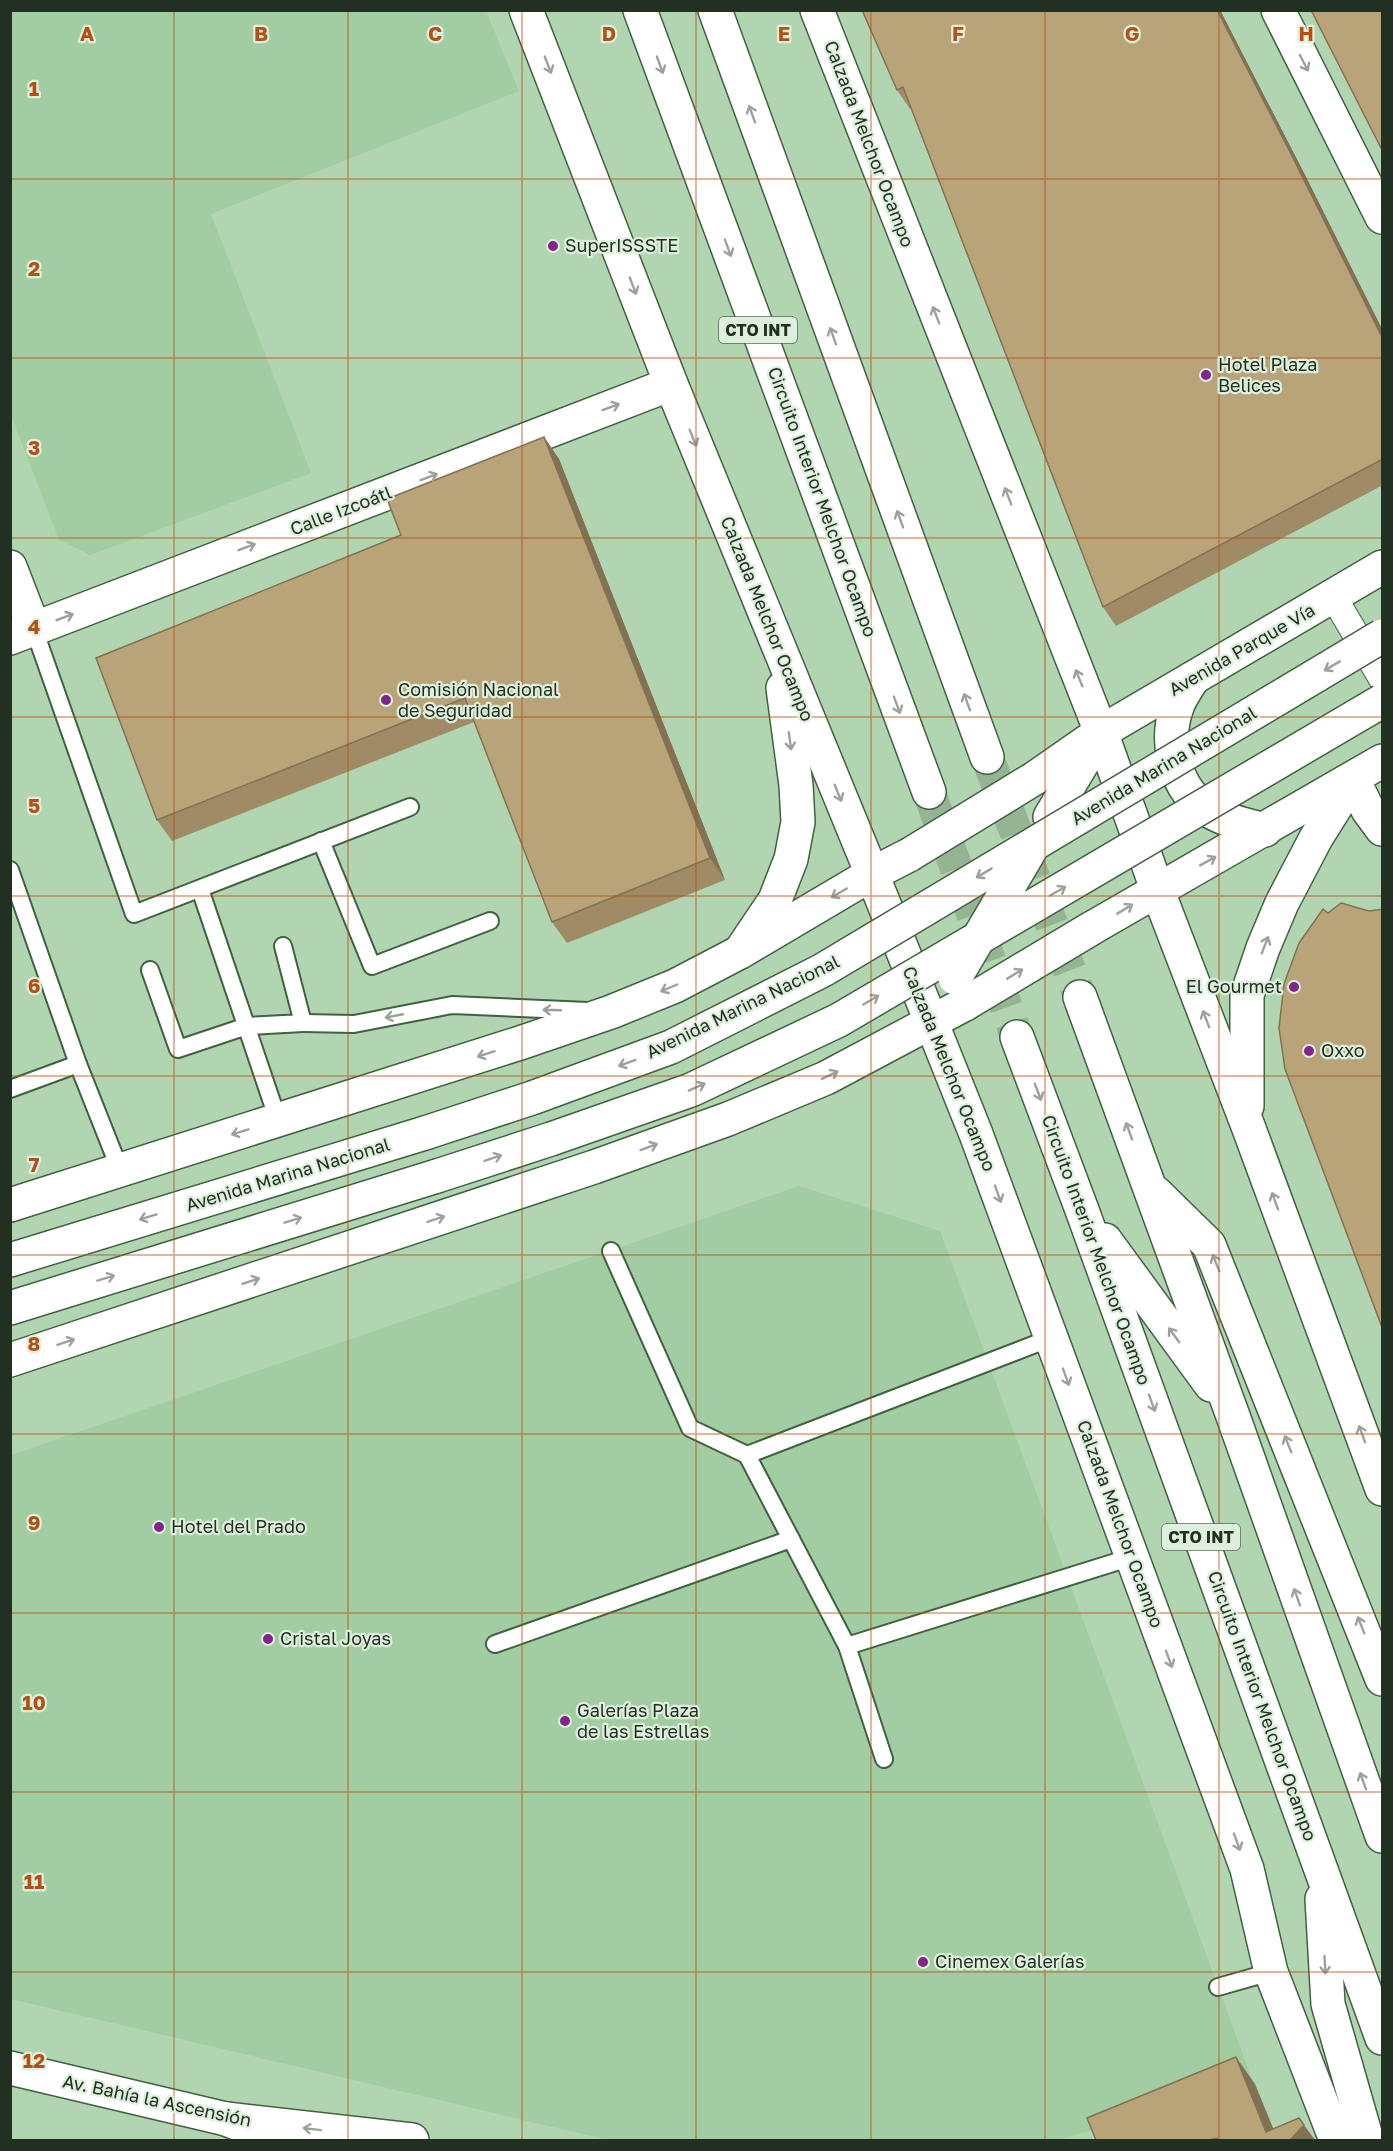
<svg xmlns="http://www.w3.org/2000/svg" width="1393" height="2151" font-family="'Golos Text',sans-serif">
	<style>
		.built { fill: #a2cca1 }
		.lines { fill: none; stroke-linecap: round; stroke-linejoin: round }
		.motorway-tunnel { stroke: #94b493; stroke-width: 33; stroke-dasharray: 33 16; stroke-linecap: butt }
		.service-casing { stroke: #416141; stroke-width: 20 }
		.pedestrian-casing { stroke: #416141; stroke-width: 28 }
		.minor-casing { stroke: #416141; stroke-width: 36 }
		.tertiary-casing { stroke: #416141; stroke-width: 36 }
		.secondary-casing { stroke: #416141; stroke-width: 36 }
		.primary-casing { stroke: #416141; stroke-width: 36 }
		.motorway-casing { stroke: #416141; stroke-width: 36 }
		.service { stroke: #fff; stroke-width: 16 }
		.pedestrian { stroke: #fff; stroke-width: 26 }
		.minor { stroke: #fff; stroke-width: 33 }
		.tertiary { stroke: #fff; stroke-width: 33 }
		.secondary { stroke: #fff; stroke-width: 33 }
		.primary { stroke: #fff; stroke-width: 33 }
		.motorway { stroke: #fff; stroke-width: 33 }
		.tertiary-bridge-casing { stroke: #416141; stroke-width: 36; stroke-linecap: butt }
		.secondary-bridge-casing { stroke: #416141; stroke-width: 36; stroke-linecap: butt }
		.tertiary-bridge { stroke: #fff; stroke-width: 33 }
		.secondary-bridge { stroke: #fff; stroke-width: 33 }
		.wall { fill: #9f8c67 }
		.shaded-wall { fill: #827254 }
		.building { fill: #b9a378; stroke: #827254; stroke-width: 1.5 }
		.oneway { stroke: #9ca29b }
		.grid { fill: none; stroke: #b64f11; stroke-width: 1.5; stroke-opacity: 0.55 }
		.poi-dot { fill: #84238d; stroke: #def0dd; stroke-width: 2 }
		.labels { text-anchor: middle; stroke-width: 4.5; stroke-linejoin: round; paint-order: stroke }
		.shield { fill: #def0dd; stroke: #5a6a59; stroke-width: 1.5 }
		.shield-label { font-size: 16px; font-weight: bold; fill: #223021 }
		.street-label { font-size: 18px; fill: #223021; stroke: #def0dd }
		.poi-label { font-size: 18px; fill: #223021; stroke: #def0dd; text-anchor: start }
		.grid-label { font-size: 20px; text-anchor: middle; font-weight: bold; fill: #b64f11; stroke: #def0dd; stroke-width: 4.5; stroke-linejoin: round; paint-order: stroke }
	</style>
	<rect width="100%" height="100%" fill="#b1d5b0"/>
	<g class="built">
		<path d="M11,10L486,11L519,91L211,214L311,473L90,555L59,540L11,415Z"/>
		<path d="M799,1186L940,1231L1252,2079L1060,2140H608L11,1999V1455Z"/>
	</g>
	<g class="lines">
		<g class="motorway-tunnel">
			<path d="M987,757L1080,997"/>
			<path d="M929,792L1017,1037"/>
		</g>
		<g class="service-casing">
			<g id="service">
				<path d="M34,629L134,914L410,807"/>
				<path d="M321,841L372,966L490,921"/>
				<path d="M10,870L78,1064L120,1170"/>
				<path d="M200,889L278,1120"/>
				<path d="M150,970L178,1049L247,1026L303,1023L283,946"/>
				<path d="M303,1023L354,1024L452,1005L588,1011"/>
				<path d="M10,1089L78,1064"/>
				<path d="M611,1251L690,1428L747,1455L1051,1338"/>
				<path d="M747,1455L847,1646L884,1759"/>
				<path d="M495,1644L791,1539"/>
				<path d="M847,1646L1132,1557"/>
				<path d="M1218,1987L1271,1972"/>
			</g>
		</g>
		<g class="pedestrian-casing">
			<path id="pedestrian" d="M1333,596L1382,679"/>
		</g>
		<g class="minor-casing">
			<g id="minor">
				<path d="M1278,10L1382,217"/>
				<path d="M10,567L34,629"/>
				<path d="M10,638L671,384"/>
				<path d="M1353,779L1368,810L1382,829"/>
			</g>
		</g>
		<g class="tertiary-casing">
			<g id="tertiary">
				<path d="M1193,678C1188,687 1180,697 1177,707C1164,742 1175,790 1208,810C1226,821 1246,825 1265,830"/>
				<path d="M1035,778L1101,732L1382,567"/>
				<path d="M1092,928L1382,761"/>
				<path d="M10,1205L520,1043L611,1012L675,986L740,952L872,874L909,855"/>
				<path d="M10,1360L594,1167L728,1119L826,1078L965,1004"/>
			</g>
		</g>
		<g class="secondary-casing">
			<g id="secondary">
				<path d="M526,10L671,384L872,874L976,1134L1247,1869L1271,1972L1336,2140"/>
				<path d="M817,10L1101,732L1157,889L1248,1126L1382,1489"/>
				<path d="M1050,817L1101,732"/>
				<path d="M740,952L775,900L791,859L798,822L796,785L783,688"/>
				<path d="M1247,1106V995L1263,948L1282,903L1316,838L1353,779"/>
				<path d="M10,1260L425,1133"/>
				<path d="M10,1308L437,1176"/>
				<path d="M10,2068L226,2119L412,2140"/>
			</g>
		</g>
		<g class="primary-casing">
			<path id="primary" d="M226,2119L278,2140"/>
		</g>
		<g class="motorway-casing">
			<g id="motorway">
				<path d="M640,10L929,792"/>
				<path d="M715,10L987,757"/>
				<path d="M1080,997L1233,1416L1382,1836"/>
				<path d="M1017,1037L1082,1210L1382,2038"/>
				<path d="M1156,1193L1209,1245L1382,1679"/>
				<path d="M1105,1240L1211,1385"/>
				<path d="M1322,1899L1328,2004L1367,2140"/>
			</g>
		</g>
		<use href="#service" class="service"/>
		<use href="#pedestrian" class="pedestrian"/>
		<use href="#minor" class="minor"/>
		<use href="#tertiary" class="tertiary"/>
		<use href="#secondary" class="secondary"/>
		<use href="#primary" class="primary"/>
		<use href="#motorway" class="motorway"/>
		<g class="tertiary-bridge-casing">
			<g id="tertiary-bridge">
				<path d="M909,855L1035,778"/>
				<path d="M965,1004L1092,928"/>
			</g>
		</g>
		<g class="secondary-bridge-casing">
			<g id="secondary-bridge">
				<path d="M955,978L1032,847"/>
				<path d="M425,1133L532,1098L671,1047L823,970L1382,636"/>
				<path d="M437,1176L551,1139L691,1090L839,1020L1382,701"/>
			</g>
		</g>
		<use href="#tertiary-bridge" class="tertiary-bridge"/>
		<use href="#secondary-bridge" class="secondary-bridge"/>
	</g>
	<g class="wall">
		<path d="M862,10H1220L1305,175L1383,331V485L1116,626L1103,607L911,108L910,109L897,90Z"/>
		<path d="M544,437L559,459L725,880L567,943L552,922L474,722L172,841L157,820L401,535Z"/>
	</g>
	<g class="shaded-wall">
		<path d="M1217,10H1220L1305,175L1383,331V339Z"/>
		<path d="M544,437L559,459L725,880L710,858Z"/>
		<path d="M1236,2057L1255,2084L1278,2140L1266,2132Z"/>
		<path d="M1299,2118L1315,2140H1290Z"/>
	</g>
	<g class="building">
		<path d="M862,10H1217L1292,156L1383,339V459L1103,607L903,87L897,90Z"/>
		<path d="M1311,10H1383V152Z"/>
		<path d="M544,437L710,858L552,922L465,698L157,820L96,658L401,535L387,499Z"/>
		<path d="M1341,903L1369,911L1383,909V1330L1285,1069L1279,1028L1284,984L1299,943L1323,909L1328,913Z"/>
		<path d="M1236,2057L1266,2132L1299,2118L1304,2125L1290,2140H1218L1217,2138L1209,2140H1096L1087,2118Z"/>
	</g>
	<defs><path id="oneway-shaft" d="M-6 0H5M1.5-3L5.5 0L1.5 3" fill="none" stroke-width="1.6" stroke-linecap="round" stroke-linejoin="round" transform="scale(1.5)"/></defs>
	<g class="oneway">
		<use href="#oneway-shaft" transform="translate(1304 63) rotate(63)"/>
		<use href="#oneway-shaft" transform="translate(548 65) rotate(69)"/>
		<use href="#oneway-shaft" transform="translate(660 65) rotate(70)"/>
		<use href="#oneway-shaft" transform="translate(752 114) rotate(-110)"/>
		<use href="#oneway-shaft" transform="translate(728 248) rotate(70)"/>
		<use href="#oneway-shaft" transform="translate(633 286) rotate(69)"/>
		<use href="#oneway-shaft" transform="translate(936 315) rotate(-111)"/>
		<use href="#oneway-shaft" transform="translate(833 336) rotate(-110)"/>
		<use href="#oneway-shaft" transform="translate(611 407) rotate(-21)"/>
		<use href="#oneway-shaft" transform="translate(693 438) rotate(68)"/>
		<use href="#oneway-shaft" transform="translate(429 477) rotate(-21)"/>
		<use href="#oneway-shaft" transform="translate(1008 496) rotate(-111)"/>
		<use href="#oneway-shaft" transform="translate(900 519) rotate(-110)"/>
		<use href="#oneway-shaft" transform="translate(247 547) rotate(-21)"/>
		<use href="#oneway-shaft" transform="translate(65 617) rotate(-21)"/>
		<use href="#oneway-shaft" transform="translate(1332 666) rotate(149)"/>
		<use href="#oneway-shaft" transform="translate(1079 678) rotate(-112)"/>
		<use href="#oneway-shaft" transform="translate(967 702) rotate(-110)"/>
		<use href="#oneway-shaft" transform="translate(897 705) rotate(70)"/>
		<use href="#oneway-shaft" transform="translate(790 741) rotate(82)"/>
		<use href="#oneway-shaft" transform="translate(838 793) rotate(68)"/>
		<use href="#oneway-shaft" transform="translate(1208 861) rotate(-29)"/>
		<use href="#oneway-shaft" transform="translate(984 873) rotate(149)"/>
		<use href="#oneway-shaft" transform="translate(1058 891) rotate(-30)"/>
		<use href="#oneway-shaft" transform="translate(839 893) rotate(150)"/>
		<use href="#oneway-shaft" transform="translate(1125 909) rotate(-31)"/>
		<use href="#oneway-shaft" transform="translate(1265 945) rotate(-69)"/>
		<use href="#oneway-shaft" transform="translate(1015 974) rotate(-31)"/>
		<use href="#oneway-shaft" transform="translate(669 988) rotate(157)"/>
		<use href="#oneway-shaft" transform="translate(871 1000) rotate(-30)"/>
		<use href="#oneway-shaft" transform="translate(552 1010) rotate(-178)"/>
		<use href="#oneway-shaft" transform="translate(394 1016) rotate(169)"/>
		<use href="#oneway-shaft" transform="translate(1206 1019) rotate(-111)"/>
		<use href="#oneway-shaft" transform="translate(486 1054) rotate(162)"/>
		<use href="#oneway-shaft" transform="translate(627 1063) rotate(160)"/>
		<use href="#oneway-shaft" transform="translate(830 1075) rotate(-26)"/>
		<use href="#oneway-shaft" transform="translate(697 1087) rotate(-24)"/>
		<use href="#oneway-shaft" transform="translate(1038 1092) rotate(69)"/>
		<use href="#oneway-shaft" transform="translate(1129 1131) rotate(-110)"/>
		<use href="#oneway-shaft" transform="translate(240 1132) rotate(163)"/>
		<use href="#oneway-shaft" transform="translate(649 1147) rotate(-20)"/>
		<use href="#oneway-shaft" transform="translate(493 1158) rotate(-18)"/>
		<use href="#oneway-shaft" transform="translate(998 1194) rotate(70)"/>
		<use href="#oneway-shaft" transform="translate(1275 1201) rotate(-110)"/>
		<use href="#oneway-shaft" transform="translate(148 1217) rotate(163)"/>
		<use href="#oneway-shaft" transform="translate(436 1219) rotate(-18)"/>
		<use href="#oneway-shaft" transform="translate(293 1220) rotate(-17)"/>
		<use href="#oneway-shaft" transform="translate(1216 1263) rotate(-112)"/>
		<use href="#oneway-shaft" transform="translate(106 1278) rotate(-17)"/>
		<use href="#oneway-shaft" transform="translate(251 1281) rotate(-18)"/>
		<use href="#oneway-shaft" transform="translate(1174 1335) rotate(-126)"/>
		<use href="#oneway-shaft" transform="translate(66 1342) rotate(-18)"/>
		<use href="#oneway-shaft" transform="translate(1066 1377) rotate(70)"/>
		<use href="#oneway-shaft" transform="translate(1152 1403) rotate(70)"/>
		<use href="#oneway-shaft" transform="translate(1362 1434) rotate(-110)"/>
		<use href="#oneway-shaft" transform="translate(1288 1444) rotate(-112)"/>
		<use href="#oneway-shaft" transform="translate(1297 1597) rotate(-110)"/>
		<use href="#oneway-shaft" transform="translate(1361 1625) rotate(-112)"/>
		<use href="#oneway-shaft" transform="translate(1169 1659) rotate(70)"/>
		<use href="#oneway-shaft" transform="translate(1363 1781) rotate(-110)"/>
		<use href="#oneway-shaft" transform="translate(1237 1842) rotate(70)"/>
		<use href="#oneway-shaft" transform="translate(1325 1965) rotate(87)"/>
		<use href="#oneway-shaft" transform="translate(312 2129) rotate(-173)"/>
	</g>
	<path class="grid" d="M174,10V2140M348,10V2140M522,10V2140M696,10V2140M871,10V2140M1045,10V2140M1219,10V2140M10,179H1382M10,358H1382M10,538H1382M10,717H1382M10,896H1382M10,1076H1382M10,1255H1382M10,1434H1382M10,1613H1382M10,1792H1382M10,1972H1382"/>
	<g class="poi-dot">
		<circle cx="553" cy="246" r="6"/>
		<circle cx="1206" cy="375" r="6"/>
		<circle cx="386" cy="700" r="6"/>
		<circle cx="1294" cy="987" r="6"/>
		<circle cx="1309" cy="1051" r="6"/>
		<circle cx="159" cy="1527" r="6"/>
		<circle cx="268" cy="1639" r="6"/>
		<circle cx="565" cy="1721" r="6"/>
		<circle cx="923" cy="1962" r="6"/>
	</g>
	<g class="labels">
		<g class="shield">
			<rect x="719" y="317" width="78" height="26" rx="4.5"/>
			<rect x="1162" y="1524" width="78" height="26" rx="4.5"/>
		</g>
		<g class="shield-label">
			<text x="758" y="336">CTO INT</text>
			<text x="1201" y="1543">CTO INT</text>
		</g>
		<g class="street-label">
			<text transform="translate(869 144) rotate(69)" y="6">Calzada Melchor Ocampo</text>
			<text transform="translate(822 502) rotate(70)" y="6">Circuito Interior Melchor Ocampo</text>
			<text transform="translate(341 511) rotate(-21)" y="6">Calle Izcoátl</text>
			<text transform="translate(767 619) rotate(68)" y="6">Calzada Melchor Ocampo</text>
			<text transform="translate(1242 650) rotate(-30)" y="6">Avenida Parque Vía</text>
			<text transform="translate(1164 766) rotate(-31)" y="6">Avenida Marina Nacional</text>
			<text transform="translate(743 1007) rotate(-26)" y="6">Avenida Marina Nacional</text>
			<text transform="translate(949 1069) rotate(68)" y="6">Calzada Melchor Ocampo</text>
			<text transform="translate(288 1175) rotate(-17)" y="6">Avenida Marina Nacional</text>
			<text transform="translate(1096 1250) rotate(70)" y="6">Circuito Interior Melchor Ocampo</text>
			<text transform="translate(1120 1524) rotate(70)" y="6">Calzada Melchor Ocampo</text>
			<text transform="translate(1262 1706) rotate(70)" y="6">Circuito Interior Melchor Ocampo</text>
			<text transform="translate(157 2101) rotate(12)" y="6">Av. Bahía la Ascensión</text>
		</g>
		<g class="poi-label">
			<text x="565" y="252">SuperISSSTE</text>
			<text x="1218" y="371">Hotel Plaza<tspan x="1218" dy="21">Belices</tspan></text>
			<text x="398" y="696">Comisión Nacional<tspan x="398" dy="21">de Seguridad</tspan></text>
			<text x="1282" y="993" text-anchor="end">El Gourmet</text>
			<text x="1321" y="1057">Oxxo</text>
			<text x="171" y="1533">Hotel del Prado</text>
			<text x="280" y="1645">Cristal Joyas</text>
			<text x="577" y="1717">Galerías Plaza<tspan x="577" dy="21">de las Estrellas</tspan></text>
			<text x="935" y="1968">Cinemex Galerías</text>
		</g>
	</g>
	<g class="grid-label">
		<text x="87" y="41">A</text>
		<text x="261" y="41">B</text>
		<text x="435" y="41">C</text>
		<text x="609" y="41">D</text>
		<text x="784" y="41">E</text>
		<text x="958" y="41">F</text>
		<text x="1132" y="41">G</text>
		<text x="1306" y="41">H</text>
		<text x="34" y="96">1</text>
		<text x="34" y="276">2</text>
		<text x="34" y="455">3</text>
		<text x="34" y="634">4</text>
		<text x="34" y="813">5</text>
		<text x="34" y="993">6</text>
		<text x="34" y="1172">7</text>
		<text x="34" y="1351">8</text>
		<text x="34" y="1530">9</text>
		<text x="34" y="1710">10</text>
		<text x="34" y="1889">11</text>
		<text x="34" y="2068">12</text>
	</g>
	<rect width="1393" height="2151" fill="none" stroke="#223021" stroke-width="24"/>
</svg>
